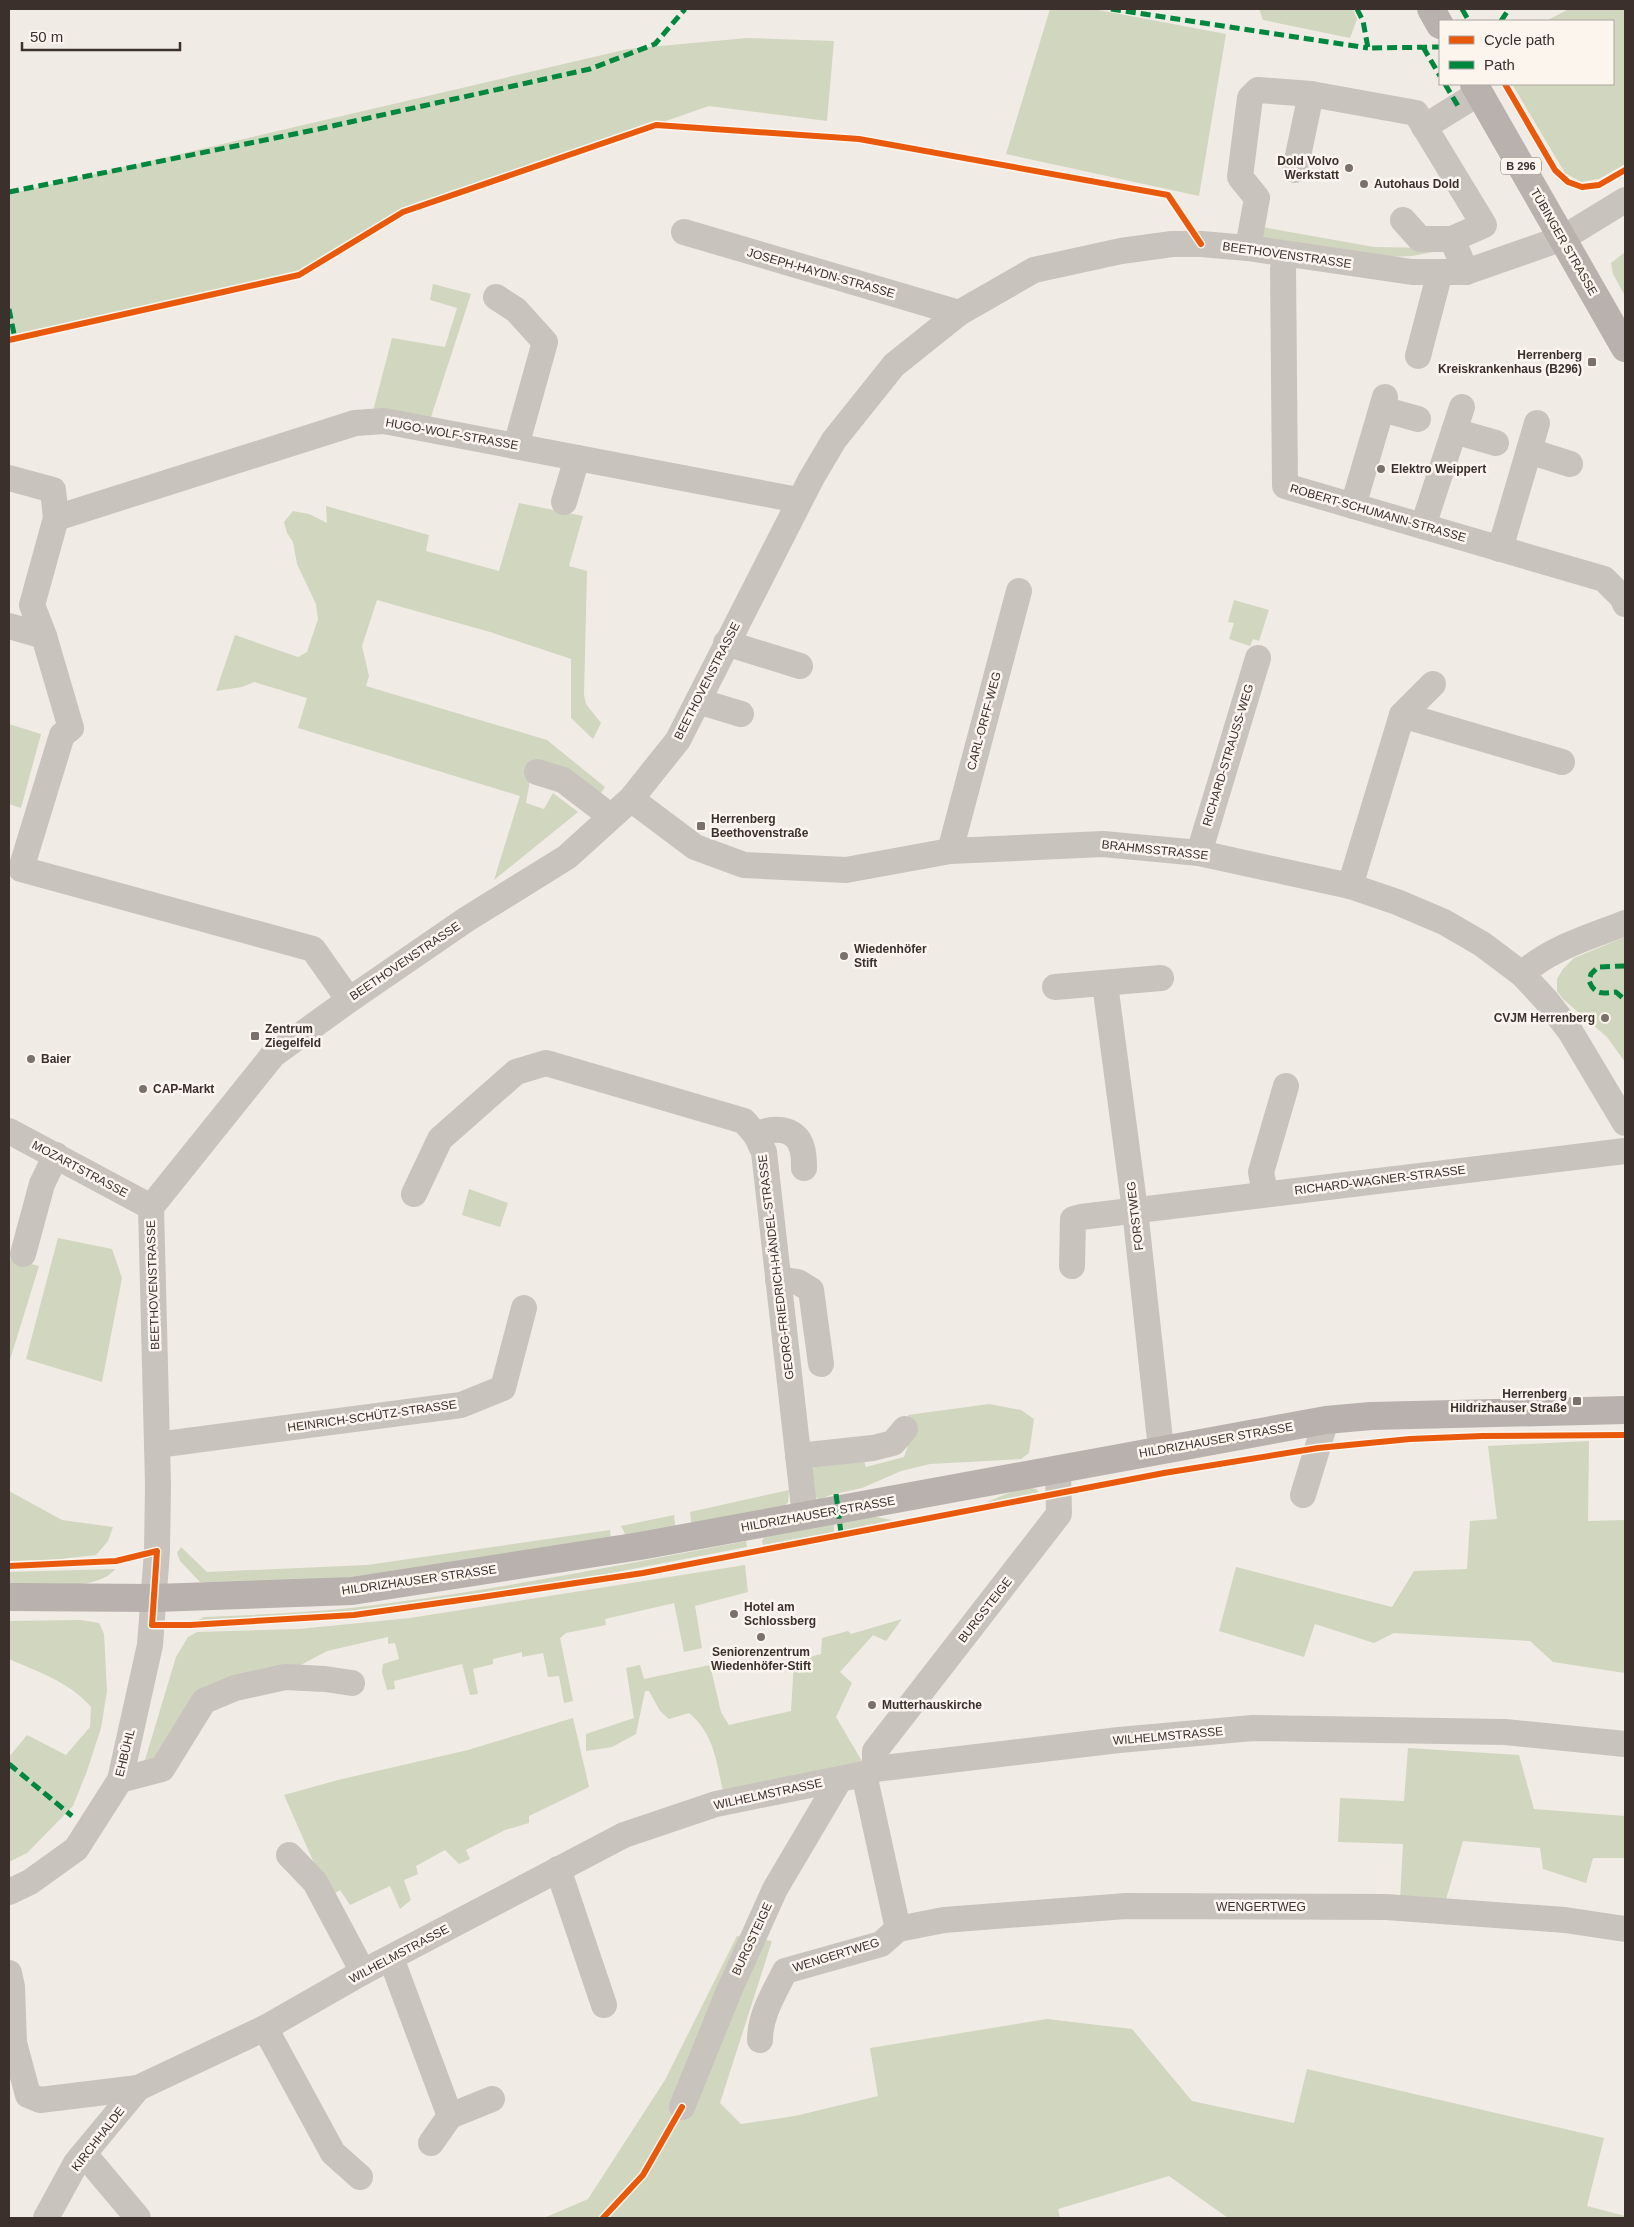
<svg xmlns="http://www.w3.org/2000/svg" width="1634" height="2227" font-family="Helvetica,sans-serif">
	<style>
		.green { fill: #d1d6bf }
		.lines { fill: none; stroke-linecap: round; stroke-linejoin: round }
		.minor { stroke: #c9c3be; stroke-width: 26 }
		.major { stroke: #b8b1ad; stroke-width: 28 }
		.quiet { stroke: #00873e; stroke-width: 5; stroke-dasharray: 10 5; stroke-linecap: butt }
		.cycleway-casing { stroke: #fbf5ee; stroke-width: 9 }
		.cycleway { stroke: #e8590c; stroke-width: 6 }
		.poi-dot { fill: #7a716c; stroke: #fbf5ee; stroke-width: 2 }
		.labels { text-anchor: middle; stroke-width: 5; stroke-linejoin: round; paint-order: stroke }
		.shield { fill: #fbf5ee; stroke: #756b66; stroke-width: 1 }
		.shield-label { font-size: 11px; font-weight: bold; fill: #3b302b }
		.poi-label { font-size: 12px; font-weight: bold; fill: #3b302b; stroke: #fbf5ee; text-anchor: start }
		.street-label { font-size: 12px; fill: #3b302b; stroke: #fbf5ee }
	</style>
	<rect width="100%" height="100%" fill="#f0ebe5"/>
	<g class="green">
		<path d="M1050,9H1093L1226,34L1199,196L1006,154Z"/>
		<path d="M1259,9H1353L1357,19L1350,38L1263,20Z"/>
		<path d="M1569,9H1625V164L1599,179L1581,182L1565,173L1512,84H1613V21H1546Z"/>
		<path d="M747,38L834,41L827,121L709,106L403,212L299,275L9,338V194L628,49Z"/>
		<path d="M1262,227L1374,247L1433,248L1439,251L1412,256L1389,257L1260,239Z"/>
		<path d="M1625,252V296L1613,274L1611,263Z"/>
		<path d="M433,284L471,294L431,417L373,411L392,338L445,347L457,308L430,300Z"/>
		<path d="M519,503L583,516L569,566L587,571L584,695L586,704L601,723L593,739L571,718V659L490,632L377,600L362,646L369,676L366,686L547,740L605,787L597,799L533,763L526,803L544,809L553,793L578,812L494,880L520,796L298,728L307,698L254,682L242,687L216,691L235,635L298,657L307,652L318,619L316,604L297,564L293,542L287,533L284,522L293,511L309,514L327,523L326,506L429,535L426,551L499,571Z"/>
		<path d="M1234,600L1269,610L1259,641L1253,639L1250,646L1229,639L1234,623L1228,622Z"/>
		<path d="M9,724L41,734L21,808L9,804Z"/>
		<path d="M1625,937V1062L1607,1037L1563,999L1557,991V979L1563,969L1574,958Z"/>
		<path d="M469,1189L508,1203L500,1227L462,1215Z"/>
		<path d="M58,1238L112,1249L122,1278L102,1382L26,1359Z"/>
		<path d="M9,1259L39,1266L9,1363Z"/>
		<path d="M989,1404L1021,1410L1034,1419L1029,1453L1021,1459L930,1464L901,1471L862,1488L830,1495L820,1500L812,1495L809,1468L864,1461L866,1467L904,1457L910,1439L908,1415Z"/>
		<path d="M1589,1441L1588,1521L1625,1520V1673L1553,1662L1530,1641L1394,1633L1374,1643L1315,1624L1304,1657L1219,1631L1236,1567L1392,1607L1414,1571L1467,1569L1470,1521L1497,1519L1488,1446Z"/>
		<path d="M1025,1486L1036,1489L1039,1492L985,1503Z"/>
		<path d="M789,1490L788,1502L783,1508L692,1529L690,1512Z"/>
		<path d="M9,1491L62,1520L113,1527L108,1541L96,1555L51,1560L9,1561Z"/>
		<path d="M674,1515L676,1532L628,1540L621,1526Z"/>
		<path d="M871,1516L892,1520L843,1531L841,1521Z"/>
		<path d="M834,1524V1532L763,1545L762,1541L764,1537Z"/>
		<path d="M610,1530L611,1541L387,1575L259,1584L220,1585L200,1582L180,1561L177,1553L181,1547L207,1572L367,1565Z"/>
		<path d="M746,1541L747,1547L591,1577L363,1612L192,1623L204,1617C253,1615 302,1613 351,1608C483,1593 615,1566 746,1541Z"/>
		<path d="M745,1565L748,1592L695,1606L702,1648L684,1652L674,1603L605,1619L606,1625L566,1633L560,1638L573,1701L564,1703L559,1676L548,1677L543,1653L522,1657V1652L493,1659V1664L473,1669L478,1694L470,1695L462,1664L394,1681L395,1689L387,1690L382,1672L383,1664L399,1659L395,1643L388,1644V1637L327,1651L297,1667L214,1688L154,1759L145,1760L176,1657L188,1637L197,1632L299,1629L410,1618Z"/>
		<path d="M115,1569C98,1592 37,1585 9,1586V1572Z"/>
		<path d="M902,1619L886,1641L873,1635L840,1672L852,1683L836,1717L863,1763L723,1791C716,1760 714,1734 689,1713L669,1719L660,1711L649,1691H645L636,1734L612,1747L586,1751V1734L634,1718L626,1668L640,1665L644,1679L710,1665L721,1712L729,1725L791,1711L794,1661L821,1654L822,1638L848,1631L851,1634Z"/>
		<path d="M81,1620L99,1623L104,1634L107,1691L101,1728L87,1771L73,1806L27,1853L9,1862V1757L27,1735L66,1755L90,1727L91,1707C70,1682 38,1672 9,1659V1621Z"/>
		<path d="M573,1718L589,1787L529,1816V1823L505,1830L466,1850L470,1859L459,1864L445,1850L416,1866L418,1874L404,1880L411,1900L400,1909L390,1886L350,1905L340,1890L329,1897L284,1795L338,1780L468,1750Z"/>
		<path d="M1408,1748L1519,1755L1534,1809L1625,1816V1858H1593L1586,1883L1543,1869L1540,1848L1463,1841L1445,1903L1400,1901L1403,1844L1338,1842L1340,1798L1404,1801Z"/>
		<path d="M737,1936L772,1941L720,2103L741,2124L795,2116L878,2096L870,2048L1047,2019L1132,2029L1192,2101L1294,2123L1307,2069L1604,2138L1587,2206L1625,2216V2218H1228L1169,2176L1058,2209L1060,2218H544L588,2199L665,2080Z"/>
	</g>
	<g class="lines">
		<g class="minor">
			<path d="M1424,127L1479,93"/>
			<path d="M1295,170L1311,94"/>
			<path d="M1403,220L1420,239H1452"/>
			<path d="M684,232L959,313"/>
			<path d="M1248,248L1257,198L1240,177L1250,98L1258,90L1311,94L1416,113L1484,225L1452,239L1466,272"/>
			<path d="M1286,254L1283,269L1285,486L1604,579L1623,598L1625,604"/>
			<path d="M496,297L516,310L545,342L516,446"/>
			<path d="M1418,356L1440,272"/>
			<path d="M1382,409L1418,419"/>
			<path d="M1454,431L1496,443"/>
			<path d="M1529,451L1570,464"/>
			<path d="M9,478L53,490L56,518"/>
			<path d="M564,502L577,458"/>
			<path d="M1353,506L1385,397"/>
			<path d="M1423,526L1462,407"/>
			<path d="M1500,549L1537,423"/>
			<path d="M9,626L44,636"/>
			<path d="M726,643L800,666"/>
			<path d="M698,701L741,714"/>
			<path d="M1402,715L1433,684"/>
			<path d="M537,772L563,780L610,816"/>
			<path d="M631,799L695,847L744,865L846,870L950,851L1103,844L1199,853L1350,886L1397,902L1444,922L1482,944L1522,974L1546,1000L1570,1031L1625,1123"/>
			<path d="M950,851L1019,591"/>
			<path d="M1199,853L1258,658"/>
			<path d="M1350,886L1402,715L1562,762"/>
			<path d="M1522,974C1550,948 1590,937 1625,923"/>
			<path d="M1105,984L1135,1210L1161,1449"/>
			<path d="M1055,987L1161,978"/>
			<path d="M349,1000L313,949L21,869L62,735L71,728L44,636L32,605L56,518L355,423L384,421L798,500"/>
			<path d="M9,1131L151,1207"/>
			<path d="M756,1135C772,1127 796,1126 802,1148C804,1154 804,1161 804,1168"/>
			<path d="M1265,1193L1261,1172L1286,1086"/>
			<path d="M414,1194L440,1139L516,1072L546,1063L744,1121L756,1135L764,1152L805,1516"/>
			<path d="M23,1254L42,1184L56,1155"/>
			<path d="M1072,1266L1073,1219L1081,1217L1625,1151"/>
			<path d="M778,1279L798,1282L811,1290L821,1364"/>
			<path d="M157,1445L461,1405L503,1388L524,1308"/>
			<path d="M798,1456L873,1448L893,1443L905,1429"/>
			<path d="M1303,1495L1326,1420"/>
			<path d="M875,1769V1751L1059,1514L1058,1469"/>
			<path d="M864,1774L898,1929"/>
			<path d="M120,1780L162,1769L204,1701L235,1688L285,1677L325,1679L352,1683"/>
			<path d="M289,1855L315,1882L363,1972"/>
			<path d="M558,1869L604,2005"/>
			<path d="M9,1892L30,1882L76,1849L120,1780L150,1645L157,1551L158,1485L151,1207L273,1055L349,1000L467,919L567,857L631,799L678,740L811,479L834,440L894,365L959,313L1034,270L1121,251L1172,244H1201L1248,248L1412,272H1466L1563,238L1625,200"/>
			<path d="M391,1958L450,2116L431,2143"/>
			<path d="M9,1973L12,1987L14,2043L28,2095L40,2100L138,2088L265,2028L363,1972L624,1835L716,1804L864,1774L875,1769L1119,1740L1253,1728L1505,1732L1625,1744"/>
			<path d="M265,2028L333,2153L360,2177"/>
			<path d="M760,2040C760,2015 774,1993 785,1971L881,1944L898,1929L944,1920L1126,1906L1386,1907L1565,1920L1625,1929"/>
			<path d="M682,2107L729,1991L775,1889L840,1779"/>
			<path d="M450,2116L492,2099"/>
			<path d="M84,2154L138,2218"/>
			<path d="M46,2218L76,2163L138,2088"/>
		</g>
		<g class="major">
			<path d="M1431,9L1440,25"/>
			<path d="M1474,84L1625,348"/>
			<path d="M9,1597L155,1598L352,1591L640,1546L1326,1420L1371,1416L1625,1410"/>
		</g>
		<g class="quiet">
			<path d="M1111,9L1368,48"/>
			<path d="M1357,9L1363,21L1368,48L1440,47"/>
			<path d="M1462,9L1469,21"/>
			<path d="M1501,21L1509,9"/>
			<path d="M1423,47L1440,76"/>
			<path d="M1445,84L1458,106"/>
			<path d="M9,192L314,130L590,69L655,44L685,9"/>
			<path d="M9,309L15,339"/>
			<path d="M1625,966L1598,967L1591,974L1589,981C1595,996 1603,993 1616,992L1625,1000"/>
			<path d="M836,1494L841,1533"/>
			<path d="M9,1764L72,1816"/>
		</g>
		<g class="cycleway-casing">
			<g id="cycleway">
				<path d="M1505,84L1555,170L1568,182L1582,187L1599,185L1625,170"/>
				<path d="M9,340L299,275L403,212L656,125L859,139L1168,195L1201,244"/>
				<path d="M9,1566L116,1561L157,1551L152,1625H190L354,1615L482,1597L643,1573L1164,1473L1318,1448L1410,1439L1482,1436L1625,1435"/>
				<path d="M603,2218L643,2175L682,2107"/>
			</g>
		</g>
		<use href="#cycleway" class="cycleway"/>
	</g>
	<g class="poi-dot">
		<circle cx="1349" cy="168" r="5"/>
		<circle cx="1364" cy="184" r="5"/>
		<rect x="1587" y="357" width="10" height="10" rx="2.5"/>
		<circle cx="1381" cy="469" r="5"/>
		<rect x="696" y="821" width="10" height="10" rx="2.5"/>
		<circle cx="844" cy="956" r="5"/>
		<circle cx="1605" cy="1018" r="5"/>
		<rect x="250" y="1031" width="10" height="10" rx="2.5"/>
		<circle cx="31" cy="1059" r="5"/>
		<circle cx="143" cy="1089" r="5"/>
		<rect x="1572" y="1396" width="10" height="10" rx="2.5"/>
		<circle cx="734" cy="1614" r="5"/>
		<circle cx="761" cy="1637" r="5"/>
		<circle cx="872" cy="1705" r="5"/>
	</g>
	<g class="labels">
		<rect class="shield" x="1501" y="157.5" width="40" height="17" rx="4"/>
		<g class="shield-label">
			<text x="1521" y="170">B 296</text>
		</g>
		<g class="poi-label">
			<text x="1339" y="165" text-anchor="end">Dold Volvo<tspan x="1339" dy="14">Werkstatt</tspan></text>
			<text x="1374" y="188">Autohaus Dold</text>
			<text x="1582" y="359" text-anchor="end">Herrenberg<tspan x="1582" dy="14">Kreiskrankenhaus (B296)</tspan></text>
			<text x="1391" y="473">Elektro Weippert</text>
			<text x="711" y="823">Herrenberg<tspan x="711" dy="14">Beethovenstraße</tspan></text>
			<text x="854" y="953">Wiedenhöfer<tspan x="854" dy="14">Stift</tspan></text>
			<text x="1595" y="1022" text-anchor="end">CVJM Herrenberg</text>
			<text x="265" y="1033">Zentrum<tspan x="265" dy="14">Ziegelfeld</tspan></text>
			<text x="41" y="1063">Baier</text>
			<text x="153" y="1093">CAP-Markt</text>
			<text x="1567" y="1398" text-anchor="end">Herrenberg<tspan x="1567" dy="14">Hildrizhauser Straße</tspan></text>
			<text x="744" y="1611">Hotel am<tspan x="744" dy="14">Schlossberg</tspan></text>
			<text x="761" y="1656" text-anchor="middle">Seniorenzentrum<tspan x="761" dy="14">Wiedenhöfer-Stift</tspan></text>
			<text x="882" y="1709">Mutterhauskirche</text>
		</g>
		<g class="street-label">
			<text transform="translate(1564 242) rotate(60)" y="4">TÜBINGER STRASSE</text>
			<text transform="translate(1287 255) rotate(8)" y="4">BEETHOVENSTRASSE</text>
			<text transform="translate(821 273) rotate(16)" y="4">JOSEPH-HAYDN-STRASSE</text>
			<text transform="translate(452 434) rotate(10)" y="4">HUGO-WOLF-STRASSE</text>
			<text transform="translate(1378 513) rotate(16)" y="4">ROBERT-SCHUMANN-STRASSE</text>
			<text transform="translate(707 681) rotate(-63)" y="4">BEETHOVENSTRASSE</text>
			<text transform="translate(984 721) rotate(-75)" y="4">CARL-ORFF-WEG</text>
			<text transform="translate(1228 755) rotate(-73)" y="4">RICHARD-STRAUSS-WEG</text>
			<text transform="translate(1155 850) rotate(6)" y="4">BRAHMSSTRASSE</text>
			<text transform="translate(405 961) rotate(-34)" y="4">BEETHOVENSTRASSE</text>
			<text transform="translate(80 1169) rotate(28)" y="4">MOZARTSTRASSE</text>
			<text transform="translate(1380 1180) rotate(-7)" y="4">RICHARD-WAGNER-STRASSE</text>
			<text transform="translate(1135 1216) rotate(-97)" y="4">FORSTWEG</text>
			<text transform="translate(776 1267) rotate(-97)" y="4">GEORG-FRIEDRICH-HÄNDEL-STRASSE</text>
			<text transform="translate(153 1285) rotate(-92)" y="4">BEETHOVENSTRASSE</text>
			<text transform="translate(372 1416) rotate(-8)" y="4">HEINRICH-SCHÜTZ-STRASSE</text>
			<text transform="translate(1216 1440) rotate(-10)" y="4">HILDRIZHAUSER STRASSE</text>
			<text transform="translate(818 1514) rotate(-10)" y="4">HILDRIZHAUSER STRASSE</text>
			<text transform="translate(419 1580) rotate(-8)" y="4">HILDRIZHAUSER STRASSE</text>
			<text transform="translate(985 1610) rotate(-52)" y="4">BURGSTEIGE</text>
			<text transform="translate(1168 1736) rotate(-5)" y="4">WILHELMSTRASSE</text>
			<text transform="translate(125 1753) rotate(-76)" y="4">EHBÜHL</text>
			<text transform="translate(768 1794) rotate(-12)" y="4">WILHELMSTRASSE</text>
			<text x="1261" y="1911">WENGERTWEG</text>
			<text transform="translate(752 1939) rotate(-65)" y="4">BURGSTEIGE</text>
			<text transform="translate(399 1954) rotate(-28)" y="4">WILHELMSTRASSE</text>
			<text transform="translate(836 1955) rotate(-17)" y="4">WENGERTWEG</text>
			<text transform="translate(98 2139) rotate(-52)" y="4">KIRCHHALDE</text>
		</g>
	</g>
	<rect width="1634" height="2227" fill="none" stroke="#3b302b" stroke-width="20"/>
	<rect x="1439" y="20" width="175" height="65" fill="#fbf5ee" stroke="#aea6a0"/>
	<rect x="1449" y="36" width="25" height="8" fill="#e8590c" stroke="#aea6a0"/>
	<text x="1484" y="45" font-size="15" fill="#3b302b">Cycle path</text>
	<rect x="1449" y="61" width="25" height="8" fill="#00873e" stroke="#aea6a0"/>
	<text x="1484" y="70" font-size="15" fill="#3b302b">Path</text>
	<path d="M22 42v8h158v-8" fill="none" stroke="#3b302b" stroke-width="2.5"/>
	<text x="30" y="42" font-size="15" fill="#3b302b" stroke="#fbf5ee" stroke-width="4" paint-order="stroke">50 m</text>
</svg>
